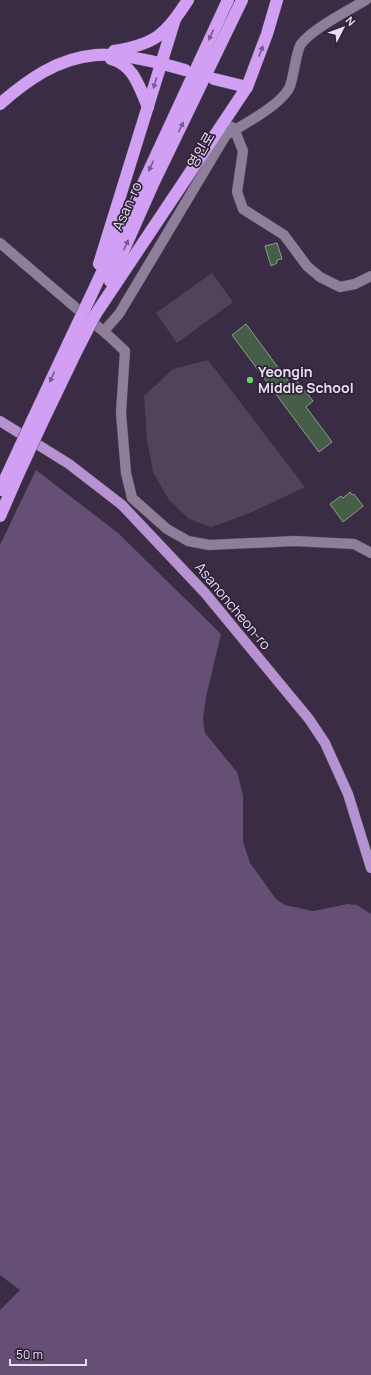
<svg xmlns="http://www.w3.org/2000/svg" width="371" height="1375" font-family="Manrope,'Noto Sans KR',sans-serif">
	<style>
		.green { fill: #50435a }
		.forest { fill: #654f74 }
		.building { fill: #465d47; stroke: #87a087 }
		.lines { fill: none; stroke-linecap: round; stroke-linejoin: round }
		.minor-casing { stroke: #55495d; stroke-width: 11 }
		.major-casing { stroke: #55495d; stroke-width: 11 }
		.highway-casing { stroke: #55495d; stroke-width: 13 }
		.minor { stroke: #8d7e9a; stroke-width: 10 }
		.major { stroke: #b692d1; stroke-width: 10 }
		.highway { stroke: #d1a0f5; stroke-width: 12 }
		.highway-bridge-casing { stroke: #55495d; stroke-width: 13; stroke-linecap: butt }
		.highway-bridge { stroke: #d1a0f5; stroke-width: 12 }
		.oneway { fill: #785b8e }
		.poi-dot { fill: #60d56b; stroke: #2f2239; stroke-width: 1.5 }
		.labels { text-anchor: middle; stroke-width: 3.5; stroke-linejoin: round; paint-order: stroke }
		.street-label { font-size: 14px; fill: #e8dfef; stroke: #2f2239 }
		.poi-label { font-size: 14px; font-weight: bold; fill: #e8dfef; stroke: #2f2239; text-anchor: start }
	</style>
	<rect width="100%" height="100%" fill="#3a2c44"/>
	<g class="green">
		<path d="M212,273L233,302L177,343L156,313Z"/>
		<path d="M208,360L305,487L248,514L211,527L189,519L169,500L153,472L147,440L144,396L173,369Z"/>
	</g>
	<path class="forest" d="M36,470L118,533L221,634L206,697L203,719L205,733L237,772L243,795V842L250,863L276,899L285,905L313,911L348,904L357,905L371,914V1375H0V1310L20,1290L0,1275V545Z"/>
	<g class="building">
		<path d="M277,243L282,259L277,260V263L271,266L265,246Z"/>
		<path d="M246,324L291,385L297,381L313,401L306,407L332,442L319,452L232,335Z"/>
		<path d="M350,492L352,495L354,494L363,506L343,522L330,504L341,496L343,498Z"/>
	</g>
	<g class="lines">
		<g class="minor-casing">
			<g id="minor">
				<path d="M232,127L235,131L243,151L237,192L243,209L284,235L307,266L320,277L340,287L355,284L371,276"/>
				<path d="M0,243L110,337L125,351L121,413L126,473L132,498L167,529L188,541L209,545L294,541L354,544L371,553"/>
				<path d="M104,331L119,314L226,135C243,125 283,104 290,86C294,76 296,51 301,44C312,29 349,10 366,0"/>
			</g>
		</g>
		<g class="major-casing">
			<path id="major" d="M0,421L69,464L122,505L205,593L309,719L325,743L348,794L371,868"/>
		</g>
		<g class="highway-casing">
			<g id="highway">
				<path d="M114,51C156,44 165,35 188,0"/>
				<path d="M111,59C134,65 139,87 148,107"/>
				<path d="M214,79L247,87"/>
				<path d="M0,104C27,80 58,58 96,55C121,53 161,63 185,70"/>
				<path d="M99,264L175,19"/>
				<path d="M110,281L153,184L242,0"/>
				<path d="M96,285L228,0"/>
				<path d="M95,315L247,87L267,34L277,0"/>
				<path d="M32,421L69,342"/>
				<path d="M41,425L77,350"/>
				<path d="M0,490L7,475"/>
				<path d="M0,516L17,477"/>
			</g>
		</g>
		<use href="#minor" class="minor"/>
		<use href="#major" class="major"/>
		<use href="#highway" class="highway"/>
		<g class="highway-bridge-casing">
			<g id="highway-bridge">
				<path d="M69,342L96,285"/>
				<path d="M77,350L95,315"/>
				<path d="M7,475L32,421"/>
				<path d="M17,477L41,425"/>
			</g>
		</g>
		<use href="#highway-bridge" class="highway-bridge"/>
	</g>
	<defs><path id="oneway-solid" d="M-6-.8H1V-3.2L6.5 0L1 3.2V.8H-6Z"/></defs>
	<g class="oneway">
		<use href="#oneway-solid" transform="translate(211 35) rotate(115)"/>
		<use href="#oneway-solid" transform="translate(261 51) rotate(-69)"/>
		<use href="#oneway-solid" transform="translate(155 83) rotate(107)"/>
		<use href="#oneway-solid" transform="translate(181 127) rotate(-64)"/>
		<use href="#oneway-solid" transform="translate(151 166) rotate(115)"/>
		<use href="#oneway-solid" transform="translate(126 245) rotate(-66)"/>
		<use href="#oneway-solid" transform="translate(52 377) rotate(115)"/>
	</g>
	<circle class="poi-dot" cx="250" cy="380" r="4"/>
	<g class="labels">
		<g class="street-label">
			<text transform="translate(201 150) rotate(-59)" y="5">영인로</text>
			<text transform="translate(127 206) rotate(-66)" y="5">Asan-ro</text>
			<text transform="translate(233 606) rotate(50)" y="5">Asanoncheon-ro</text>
		</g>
		<g class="poi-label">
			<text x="258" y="377">Yeongin<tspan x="258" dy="16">Middle School</tspan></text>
		</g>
	</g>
	<g transform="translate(343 28) rotate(48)" stroke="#2f2239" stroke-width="3" paint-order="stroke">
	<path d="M0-3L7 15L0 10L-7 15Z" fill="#e8dfef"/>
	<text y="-6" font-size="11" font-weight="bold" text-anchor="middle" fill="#e8dfef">N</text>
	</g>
	<path d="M10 1359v6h76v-6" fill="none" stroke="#e8dfef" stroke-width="2"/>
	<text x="16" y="1359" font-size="12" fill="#e8dfef" stroke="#2f2239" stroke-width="3" paint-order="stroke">50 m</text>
</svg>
